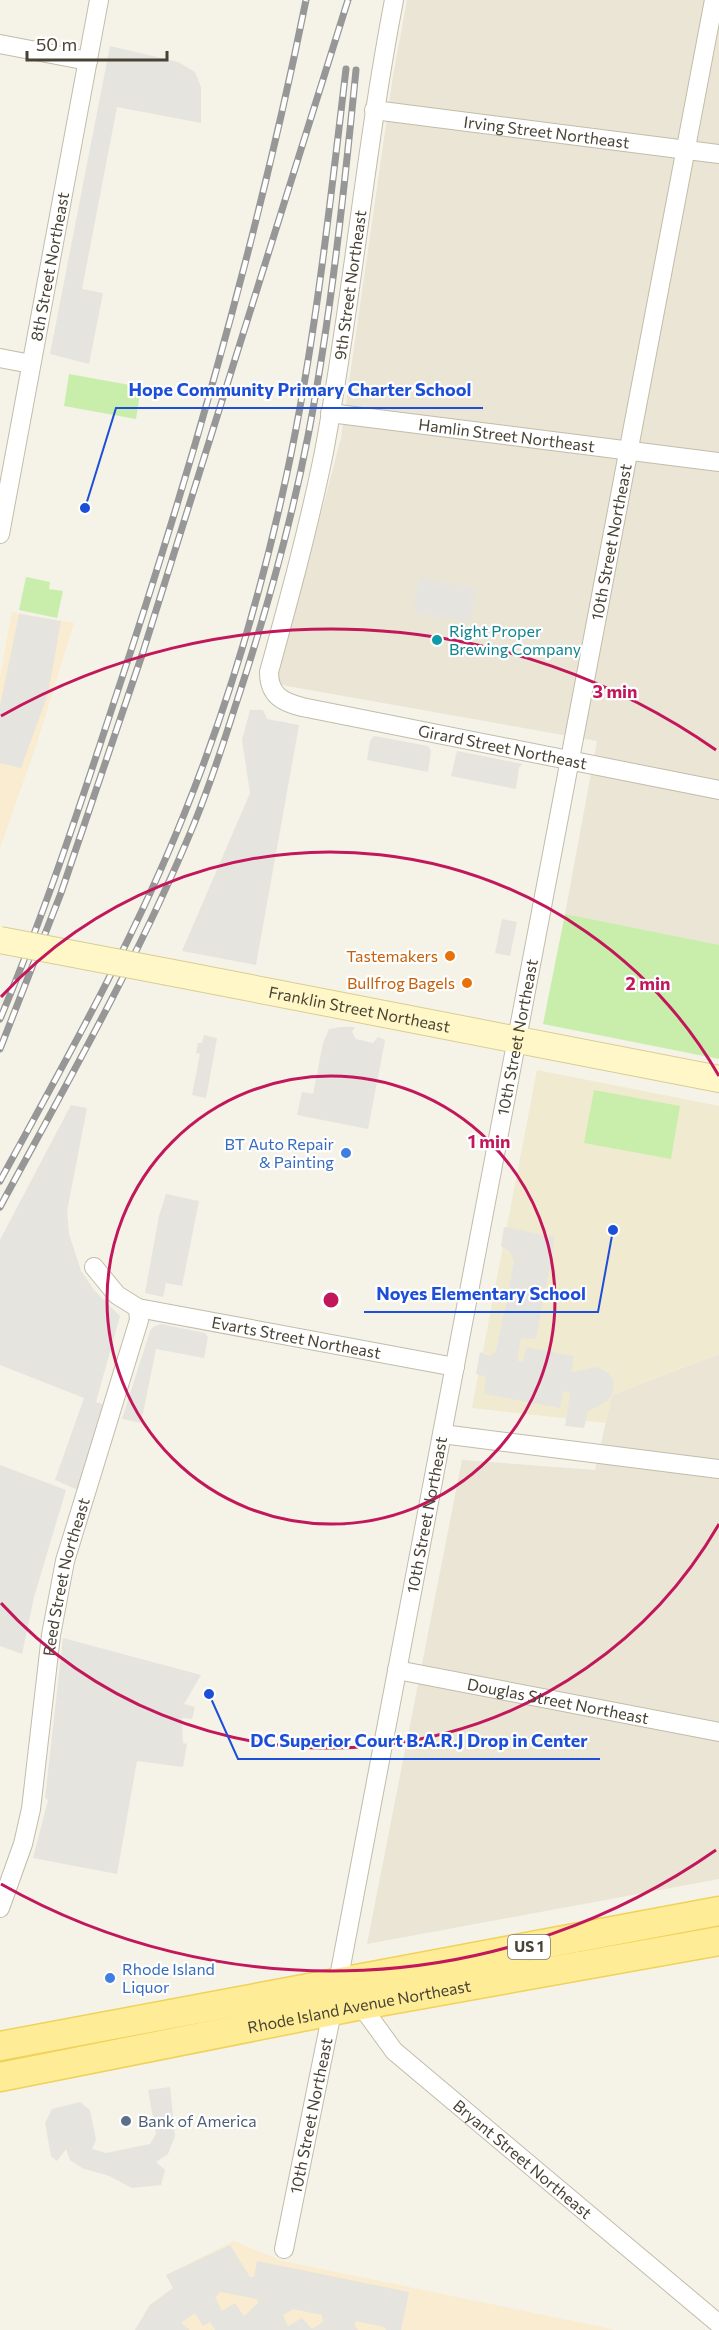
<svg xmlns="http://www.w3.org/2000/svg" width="719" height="2330" font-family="Commissioner,sans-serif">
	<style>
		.residential { fill: #eae5d5 }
		.commercial { fill: #f9ecd0 }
		.education { fill: #f0ead0 }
		.green { fill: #c9eeac }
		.parking { fill: #e6e4df; fill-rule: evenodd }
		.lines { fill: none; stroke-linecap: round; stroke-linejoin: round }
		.street-casing { stroke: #c2bca9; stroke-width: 20 }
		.secondary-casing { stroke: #d9ce92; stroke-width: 28 }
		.primary-casing { stroke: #f0d25a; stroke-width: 31 }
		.street { stroke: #fff; stroke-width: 18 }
		.secondary { stroke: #fff7c7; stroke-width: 26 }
		.primary { stroke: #ffec96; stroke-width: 28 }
		.rail-casing { stroke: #979797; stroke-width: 7 }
		.rail { stroke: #fff; stroke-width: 4.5; stroke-dasharray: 14; stroke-linecap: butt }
		.secondary-bridge-casing { stroke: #d9ce92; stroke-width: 28; stroke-linecap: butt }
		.secondary-bridge { stroke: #fff7c7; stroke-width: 26 }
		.ring { fill: none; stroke: #c2185b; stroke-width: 3 }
		.culture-dot { fill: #0f9aa8; stroke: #fff; stroke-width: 2 }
		.food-dot { fill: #e8710a; stroke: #fff; stroke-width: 2 }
		.shop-dot { fill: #3f7fe0; stroke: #fff; stroke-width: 2 }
		.service-dot { fill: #5c6f8a; stroke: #fff; stroke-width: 2 }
		.labels { text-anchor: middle; stroke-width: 4.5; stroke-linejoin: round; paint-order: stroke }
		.shield { fill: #fff; stroke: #807b72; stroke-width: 1.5 }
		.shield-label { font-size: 15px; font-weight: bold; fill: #494335 }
		.street-label { font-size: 16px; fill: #494335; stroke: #fff }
		.culture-label { font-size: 16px; fill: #0d838f; stroke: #fff; text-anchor: start }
		.food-label { font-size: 16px; fill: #c56008; stroke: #fff; text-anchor: end }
		.shop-label { font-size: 16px; fill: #366cbe; stroke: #fff; text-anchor: end }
		.service-label { font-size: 16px; fill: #4e5e75; stroke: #fff; text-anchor: start }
		.centre { fill: #c2185b; stroke: #fff; stroke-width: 3 }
		.ring-label { font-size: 18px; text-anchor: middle; font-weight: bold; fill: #c2185b; stroke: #fff; stroke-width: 4.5; stroke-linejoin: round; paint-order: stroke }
		.leader { fill: none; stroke: #1d4ed8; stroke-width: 2 }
		.callout-dot { fill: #1d4ed8; stroke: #fff; stroke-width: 2 }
		.callout-label { font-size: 18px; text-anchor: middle; font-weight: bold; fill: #1d4ed8; stroke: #fff; stroke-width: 4.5; stroke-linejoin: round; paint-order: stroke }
	</style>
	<rect width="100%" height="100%" fill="#f5f2e7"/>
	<g class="residential">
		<path d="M407,0H719V948L565,914L597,741L276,684L341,438L393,76Z"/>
		<path d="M719,1354V1879L367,1944L462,1460L595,1470L612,1395Z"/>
	</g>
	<g class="commercial">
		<path d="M12,612L74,623L37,743L0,848V677Z"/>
		<path d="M234,2241L283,2261L616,2330H135L150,2305L173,2288L166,2275Z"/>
	</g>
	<path class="education" d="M537,1070L719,1106V1354L612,1395L606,1423L472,1408Z"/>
	<g class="green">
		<path d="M69,374L141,387L136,419L64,406Z"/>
		<path d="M26,577L50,582L49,589L63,591L57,618L19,610Z"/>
		<path d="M565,914L719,945V1059L543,1024Z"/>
		<path d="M594,1090L680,1106L671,1159L584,1143Z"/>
	</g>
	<g class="parking">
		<path d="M110,46L178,62L195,72L201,87V123L117,107L82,289L103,293L89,364L50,354Z"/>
		<path d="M419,578L476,589L470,623L413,612Z"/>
		<path d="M19,614L61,621L48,694L21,768L0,763V706Z"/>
		<path d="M250,710H263L267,719L299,725L256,965L182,951L250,793L242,740Z"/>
		<path d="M374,736L428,746L431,751L428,772L367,760L370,741Z"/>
		<path d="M457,751L523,764L519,767L516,789L451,776Z"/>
		<path d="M502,919L517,922L510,956L495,953Z"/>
		<path d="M341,1027H355L352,1032L356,1039L373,1043L378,1037L385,1040L368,1129L297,1115L302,1092L313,1094L323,1043L329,1029Z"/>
		<path d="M204,1035L217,1038L206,1098L192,1095L200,1054L196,1053L198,1043H202Z"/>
		<path d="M71,1105L87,1108L67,1211L69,1234L81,1271L94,1290L120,1316L96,1402L105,1405L78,1490L55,1480L84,1398L0,1365V1240Z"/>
		<path d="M166,1194L199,1201L182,1286L166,1283L163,1297L145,1293L159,1216Z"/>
		<path d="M504,1227L555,1237L546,1288L533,1285L530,1289L544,1295L536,1339L521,1338L517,1361H523L526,1347L573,1356L572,1372L598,1367L608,1373L614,1381L612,1395L606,1402L588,1411L584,1428L565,1426L570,1394L568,1391L563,1392L560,1408L484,1394L486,1377L476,1374L480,1352L489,1356L496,1352L506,1304L514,1261L510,1252L501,1246Z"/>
		<path d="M161,1324L205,1333L208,1337L204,1358L156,1349L141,1423L122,1419L150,1331L153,1327Z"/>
		<path d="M0,1465L66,1490L34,1597L22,1654L0,1646Z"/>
		<path d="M63,1638L201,1675L184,1704L195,1707L192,1719L182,1718L183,1743L187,1744L183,1767L137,1761L117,1874L33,1858L48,1800L45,1798Z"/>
		<path d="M170,2087L175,2136L168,2154L156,2162L165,2170L161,2185L132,2188L109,2176L82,2168L70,2160L66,2149L57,2161L51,2156L45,2123L52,2109L80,2102L90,2110L96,2140L92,2149L106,2153L150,2144L156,2134L148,2090Z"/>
		<path d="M230,2245L250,2277H254L257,2261L409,2292L401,2330H386L384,2327L356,2321L354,2325L358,2330H215L210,2322L203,2326L195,2313L181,2323L190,2330H135L150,2305L173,2288L166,2275ZM220,2292L257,2299L258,2303L244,2316L235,2303L222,2311L215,2297ZM293,2309L322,2315L323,2322L312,2329L302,2318L288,2326L283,2315Z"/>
	</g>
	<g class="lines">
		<g class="street-casing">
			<g id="street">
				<path id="s1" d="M394,0C365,150 352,302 324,452C309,526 289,599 269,672C269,695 282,702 302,707L719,790"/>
				<path d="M0,44L88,61"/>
				<path id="s2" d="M374,110L719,154"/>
				<path d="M0,358L31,364"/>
				<path id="s3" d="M330,413L719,462"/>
				<path id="s4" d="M0,534L99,0"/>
				<path id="s5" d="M94,1267L117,1295L138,1308L455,1367"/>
				<path d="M442,1434L719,1469"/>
				<path id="s6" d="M397,1670L719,1732"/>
				<path id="s7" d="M0,1908L23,1844L31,1809L51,1635L65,1561L139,1320L138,1308"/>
				<path id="s8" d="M357,2000L394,2051L719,2324"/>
				<path id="s9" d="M284,2249L338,1982L714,0"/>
			</g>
		</g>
		<g class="secondary-casing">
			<g id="secondary">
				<path id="s10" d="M168,972L719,1079"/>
			</g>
		</g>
		<g class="primary-casing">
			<g id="primary">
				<path d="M0,2046L719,1911"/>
				<path id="s11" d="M0,2077L362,2005L719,1941"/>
			</g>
		</g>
		<use href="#street" class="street"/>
		<use href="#secondary" class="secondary"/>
		<use href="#primary" class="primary"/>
		<g class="rail-casing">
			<g id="rail">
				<path d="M0,1019C44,915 79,809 114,702C191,472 258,238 306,0"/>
				<path d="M0,1049L61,893L143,652L348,0"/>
				<path d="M0,1181C66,1060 134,940 185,812C226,710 258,603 282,496C314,355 329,212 346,69"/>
				<path d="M0,1207C68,1081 139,957 194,824C209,787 222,748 234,710C264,620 290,529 308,436C331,316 344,192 356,70"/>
			</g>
		</g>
		<use href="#rail" class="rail"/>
		<g class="secondary-bridge-casing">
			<path id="secondary-bridge" d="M0,940L168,972"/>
		</g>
		<use href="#secondary-bridge" class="secondary-bridge"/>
	</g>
	<g class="ring">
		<circle cx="331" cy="1300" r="224"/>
		<path d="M719 1524A448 448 0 0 1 1 1603M1 997A448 448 0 0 1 719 1076"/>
		<path d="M716 1850A671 671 0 0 1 1 1884M1 716A671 671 0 0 1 716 750"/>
	</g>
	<circle class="culture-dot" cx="437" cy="640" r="6"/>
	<g class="food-dot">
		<circle cx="450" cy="956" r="6"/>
		<circle cx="467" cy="983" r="6"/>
	</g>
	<g class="shop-dot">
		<circle cx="346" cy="1153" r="6"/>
		<circle cx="110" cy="1978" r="6"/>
	</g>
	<circle class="service-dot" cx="126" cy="2121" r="6"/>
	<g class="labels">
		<rect class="shield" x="508" y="1935" width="42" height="24" rx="4.5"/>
		<g class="shield-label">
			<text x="529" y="1952">US 1</text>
		</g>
		<g class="street-label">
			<text dy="6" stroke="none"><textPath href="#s2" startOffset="174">Irving Street Northeast</textPath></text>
			<text dy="6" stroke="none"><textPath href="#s4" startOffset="272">8th Street Northeast</textPath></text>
			<text transform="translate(350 285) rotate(-82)" y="6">9th Street Northeast</text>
			<text dy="6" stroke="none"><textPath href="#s3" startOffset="178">Hamlin Street Northeast</textPath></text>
			<text dy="6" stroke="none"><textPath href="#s9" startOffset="1738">10th Street Northeast</textPath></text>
			<text dy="6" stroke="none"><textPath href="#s1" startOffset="942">Girard Street Northeast</textPath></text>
			<text dy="6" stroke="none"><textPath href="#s10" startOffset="195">Franklin Street Northeast</textPath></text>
			<text dy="6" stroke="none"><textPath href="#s9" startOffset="1234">10th Street Northeast</textPath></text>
			<text dy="6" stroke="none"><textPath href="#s5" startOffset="222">Evarts Street Northeast</textPath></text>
			<text dy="6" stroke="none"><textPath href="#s9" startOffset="748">10th Street Northeast</textPath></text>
			<text dy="6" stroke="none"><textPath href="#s7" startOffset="339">Reed Street Northeast</textPath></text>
			<text dy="6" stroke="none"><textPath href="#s6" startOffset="164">Douglas Street Northeast</textPath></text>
			<text dy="6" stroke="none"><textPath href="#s11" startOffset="366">Rhode Island Avenue Northeast</textPath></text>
			<text dy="6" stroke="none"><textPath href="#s9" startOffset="136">10th Street Northeast</textPath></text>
			<text dy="6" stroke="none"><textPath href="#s8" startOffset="231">Bryant Street Northeast</textPath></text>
		</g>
		<g class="culture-label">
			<text x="449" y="637">Right Proper<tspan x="449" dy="18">Brewing Company</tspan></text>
		</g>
		<g class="food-label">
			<text x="438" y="962">Tastemakers</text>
			<text x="455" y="989">Bullfrog Bagels</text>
		</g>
		<g class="shop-label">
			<text x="334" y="1150">BT Auto Repair<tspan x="334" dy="18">&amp; Painting</tspan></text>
			<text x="122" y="1975" text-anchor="start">Rhode Island<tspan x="122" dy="18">Liquor</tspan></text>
		</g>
		<g class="service-label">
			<text x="138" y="2127">Bank of America</text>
		</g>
	</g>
	<circle cx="331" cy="1300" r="9" class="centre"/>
	<g class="ring-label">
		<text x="615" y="698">3 min</text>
		<text x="648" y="990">2 min</text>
		<text x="489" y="1148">1 min</text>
	</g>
	<path class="leader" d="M85 508L116 408H483M613 1230L598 1312H364M209 1694L238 1759H600"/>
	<g class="callout-dot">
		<circle cx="85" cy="508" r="6"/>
		<circle cx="613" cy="1230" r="6"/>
		<circle cx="209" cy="1694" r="6"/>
	</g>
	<g class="callout-label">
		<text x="300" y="396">Hope Community Primary Charter School</text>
		<text x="481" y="1300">Noyes Elementary School</text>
		<text x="419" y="1747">DC Superior Court B.A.R.J Drop in Center</text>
	</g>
	<path d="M27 51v9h140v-9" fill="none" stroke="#494335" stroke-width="3"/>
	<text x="36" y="51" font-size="18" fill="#494335" stroke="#ffffff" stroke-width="4.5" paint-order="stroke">50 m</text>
</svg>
